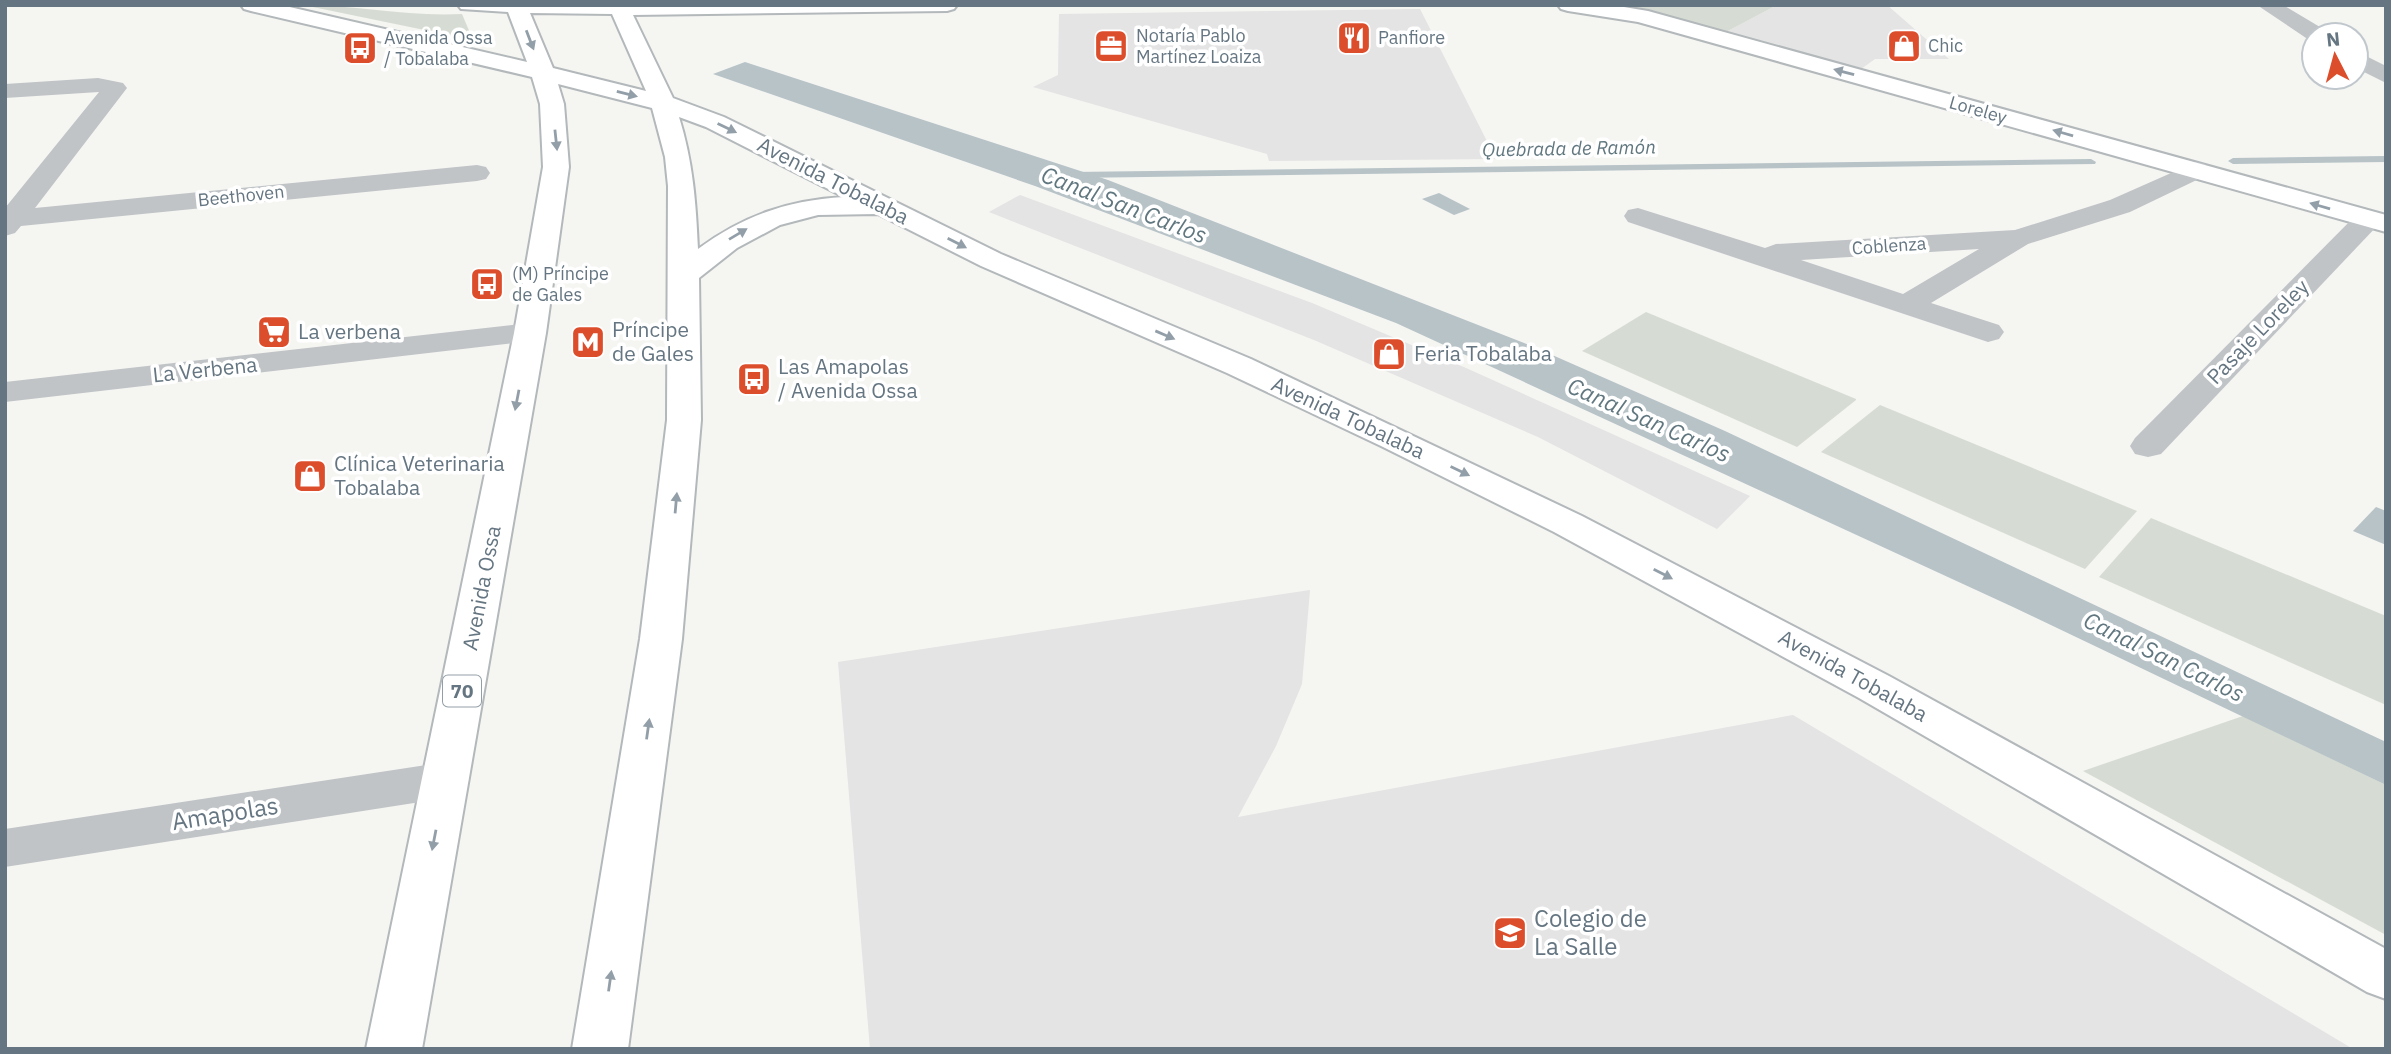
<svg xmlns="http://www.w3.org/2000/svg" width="2391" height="1054" font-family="'IBM Plex Sans',sans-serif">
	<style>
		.built { fill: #e3e4e3 }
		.green { fill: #d6dcd3 }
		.water { fill: #b7c3c7 }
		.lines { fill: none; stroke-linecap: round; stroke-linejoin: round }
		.stream { fill: #b7c3c7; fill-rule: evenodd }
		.major-casing { stroke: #b3b8bb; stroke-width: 4 }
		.minor { fill: #c0c4c7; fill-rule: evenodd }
		.major { fill: #fff; fill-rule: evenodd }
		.oneway { fill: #939fa8 }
		.labels { text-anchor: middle; stroke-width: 7; stroke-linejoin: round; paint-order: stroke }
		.far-poi-label { font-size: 18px; fill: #657682; stroke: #fff; text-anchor: start }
		.far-street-label { font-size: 18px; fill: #657682; stroke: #fff }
		.far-water-label { font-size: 19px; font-style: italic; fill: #61777f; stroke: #fff }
		.shield { fill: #fff; stroke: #939fa8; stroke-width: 2 }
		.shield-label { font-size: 19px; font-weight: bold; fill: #657682 }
		.street-label { font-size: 21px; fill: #657682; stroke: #fff }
		.poi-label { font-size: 21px; fill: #657682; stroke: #fff; text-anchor: start }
		.water-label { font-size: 23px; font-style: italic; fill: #61777f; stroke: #fff }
		.near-street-label { font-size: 24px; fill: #657682; stroke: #fff }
		.near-poi-label { font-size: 24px; fill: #657682; stroke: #fff; text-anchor: start }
	</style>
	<rect width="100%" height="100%" fill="#f5f5f2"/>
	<g class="built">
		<path d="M1777,5H1887L1949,59H1875L1861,69L1726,32Z"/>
		<path d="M1420,9L1496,159L1269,161L1267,154L1033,87L1058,75L1059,14Z"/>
		<path d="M1020,195L1312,303L1466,368L1750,496L1717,529L1538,437L1314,340L989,212Z"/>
		<path d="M1310,590L1302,684L1276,746L1238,817L1793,715L2353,1049H870L838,662Z"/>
	</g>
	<g class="green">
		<path d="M303,5C357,5 409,17 462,14L473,40Z"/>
		<path d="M1620,5H1777L1726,32Z"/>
		<path d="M1646,312L1856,399V400L1797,447L1582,351Z"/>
		<path d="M1880,405L2137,511L2085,569L1821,452Z"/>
		<path d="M2151,518L2386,616V705L2099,577Z"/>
		<path d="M2243,716L2386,785V935L2083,771Z"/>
	</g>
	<g class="water">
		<path d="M745,62L1108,180L1534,347L1725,431L2386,742V785L2013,607L1396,323L1035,186L713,74Z"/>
		<path d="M1439,193L1470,209L1454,215L1422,199Z"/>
		<path d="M2376,507L2386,511V545L2353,531Z"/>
	</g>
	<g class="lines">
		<g class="stream">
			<path d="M2386,156V162L2233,164L2228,161L2233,158Z"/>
			<path d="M2091,159L2096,162L2095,164L1072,178L1067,175L1072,172Z"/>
		</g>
		<g class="major-casing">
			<g id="major">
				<path d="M241,5H281L527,62L508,12L461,9L458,5H957L954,9L947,11L633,15L673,98L724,117L1001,254L1251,359L1582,516L1889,676L2386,949V999L2367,992L1859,698L1554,532L1381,446L1227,373L981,266L878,214L818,215L780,225L737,248L699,278L701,420L682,639L628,1049H572L640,639L667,420L668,186L665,157L652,108L558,84L564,104L569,167L546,333L422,1049H366L514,333L543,167L540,104L532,77L251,11L244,9ZM530,13L612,14L646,91L553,68ZM679,117L706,127L844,197C788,200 743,216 698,249C696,203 693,162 679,117Z"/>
				<path d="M1558,5H1612L1648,11L2386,215V232L1638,22L1568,11L1561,9Z"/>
			</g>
		</g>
		<g class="minor">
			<path d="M2257,5H2283L2325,30L2328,35H2314V41L2309,40Z"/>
			<path d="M2356,51L2386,66V83L2356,68Z"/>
			<path d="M98,78L123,83L127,88L35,208L477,165L486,167L490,173L486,179L477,181L21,226L15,233L5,236V208L99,92L5,98V84Z"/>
			<path d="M2196,162L2205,164L2209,170L2205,176L2130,212L2028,244L1931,303L1999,325L2004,332L1999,339L1988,342L1628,222L1624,216L1628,210L1638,208L1765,248L1776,244L2015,230L2110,200ZM1979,249L1903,294L1801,260Z"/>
			<path d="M2368,211L2378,213L2382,219L2378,225L2161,454L2148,457L2135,454L2130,446L2135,438L2358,213Z"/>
			<path d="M530,323L541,326L546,333L541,340L5,402V382Z"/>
			<path d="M446,762L463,768L469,780L463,792L446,798L5,867V829Z"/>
		</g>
		<use href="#major" class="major"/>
	</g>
	<defs><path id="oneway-solid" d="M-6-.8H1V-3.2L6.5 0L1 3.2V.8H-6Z" transform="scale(1.75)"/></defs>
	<g class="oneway">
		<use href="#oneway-solid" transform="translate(530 40) rotate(69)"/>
		<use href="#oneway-solid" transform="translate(1844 72) rotate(-165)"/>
		<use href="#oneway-solid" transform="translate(627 94) rotate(14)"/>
		<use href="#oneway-solid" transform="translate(727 128) rotate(26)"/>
		<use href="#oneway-solid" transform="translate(2063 133) rotate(-164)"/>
		<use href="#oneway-solid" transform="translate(556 140) rotate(84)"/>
		<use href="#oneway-solid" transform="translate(2320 206) rotate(-164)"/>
		<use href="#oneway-solid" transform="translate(738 234) rotate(-31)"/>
		<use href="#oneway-solid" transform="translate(957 243) rotate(27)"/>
		<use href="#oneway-solid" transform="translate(1165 335) rotate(23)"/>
		<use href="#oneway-solid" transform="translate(517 400) rotate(101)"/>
		<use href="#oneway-solid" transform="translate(1460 471) rotate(26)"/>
		<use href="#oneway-solid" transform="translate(676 503) rotate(-85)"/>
		<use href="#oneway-solid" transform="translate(1663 574) rotate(27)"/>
		<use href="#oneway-solid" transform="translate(648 729) rotate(-82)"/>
		<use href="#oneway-solid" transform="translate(434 840) rotate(101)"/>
		<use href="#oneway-solid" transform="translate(610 981) rotate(-82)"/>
	</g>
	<defs>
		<g id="restaurant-square" transform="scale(1.75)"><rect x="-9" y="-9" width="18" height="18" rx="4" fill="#dc4e2b" stroke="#fff"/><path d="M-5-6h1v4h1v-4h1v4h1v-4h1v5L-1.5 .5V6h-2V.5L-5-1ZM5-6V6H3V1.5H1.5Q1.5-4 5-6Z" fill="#fff"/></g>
		<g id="office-square" transform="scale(1.75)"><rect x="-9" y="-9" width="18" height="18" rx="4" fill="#dc4e2b" stroke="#fff"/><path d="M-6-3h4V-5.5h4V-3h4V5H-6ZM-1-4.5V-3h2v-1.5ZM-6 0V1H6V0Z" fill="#fff"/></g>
		<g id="shop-square" transform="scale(1.75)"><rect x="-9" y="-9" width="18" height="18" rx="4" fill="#dc4e2b" stroke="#fff"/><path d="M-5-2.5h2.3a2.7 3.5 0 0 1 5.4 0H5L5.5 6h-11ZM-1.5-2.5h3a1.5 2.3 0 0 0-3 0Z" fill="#fff"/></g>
		<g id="bus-square" transform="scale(1.75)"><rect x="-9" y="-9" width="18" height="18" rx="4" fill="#dc4e2b" stroke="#fff"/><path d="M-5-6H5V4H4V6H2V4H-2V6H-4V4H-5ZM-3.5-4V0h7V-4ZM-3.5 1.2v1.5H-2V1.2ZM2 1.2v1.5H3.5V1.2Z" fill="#fff"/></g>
		<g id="supermarket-square" transform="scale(1.75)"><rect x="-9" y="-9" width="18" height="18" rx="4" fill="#dc4e2b" stroke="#fff"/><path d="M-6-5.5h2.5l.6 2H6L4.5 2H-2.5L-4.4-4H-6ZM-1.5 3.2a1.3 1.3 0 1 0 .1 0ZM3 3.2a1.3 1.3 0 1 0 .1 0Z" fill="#fff"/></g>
		<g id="metro-square" transform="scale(1.75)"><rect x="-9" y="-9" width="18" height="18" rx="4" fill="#dc4e2b" stroke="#fff"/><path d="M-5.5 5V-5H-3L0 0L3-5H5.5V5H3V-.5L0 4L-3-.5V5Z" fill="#fff"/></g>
		<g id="school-square" transform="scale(1.75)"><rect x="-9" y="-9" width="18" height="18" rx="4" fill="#dc4e2b" stroke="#fff"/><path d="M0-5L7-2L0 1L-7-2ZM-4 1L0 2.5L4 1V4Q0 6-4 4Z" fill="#fff"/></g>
	</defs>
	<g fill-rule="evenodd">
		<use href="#restaurant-square" x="1354" y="38"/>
		<use href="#office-square" x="1111" y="46"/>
		<use href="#shop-square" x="1904" y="46"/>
		<use href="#bus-square" x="360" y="48"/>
		<use href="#bus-square" x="487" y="284"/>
		<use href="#supermarket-square" x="274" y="332"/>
		<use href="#metro-square" x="588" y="342"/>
		<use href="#shop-square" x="1389" y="354"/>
		<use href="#bus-square" x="754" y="379"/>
		<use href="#shop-square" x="310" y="476"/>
		<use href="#school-square" x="1510" y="933"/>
	</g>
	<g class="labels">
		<g class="far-poi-label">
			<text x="1136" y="42">Notaría Pablo<tspan x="1136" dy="21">Martínez Loaiza</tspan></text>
			<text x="384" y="44">Avenida Ossa<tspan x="384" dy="21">/ Tobalaba</tspan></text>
			<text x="1378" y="44">Panfiore</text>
			<text x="1928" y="52">Chic</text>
			<text x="512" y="280">(M) Príncipe<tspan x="512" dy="21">de Gales</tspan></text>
		</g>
		<g class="far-street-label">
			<text transform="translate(1978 110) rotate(16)" y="6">Loreley</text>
			<text transform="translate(241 196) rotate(-6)" y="6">Beethoven</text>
			<text transform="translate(1889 246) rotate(-4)" y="6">Coblenza</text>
		</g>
		<g class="far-water-label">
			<text transform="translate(1569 148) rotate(-1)" y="7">Quebrada de Ramón</text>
		</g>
		<rect class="shield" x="443" y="675.5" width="38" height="31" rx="5"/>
		<g class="shield-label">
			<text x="462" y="698">70</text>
		</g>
		<g class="street-label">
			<text transform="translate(833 181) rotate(27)" y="7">Avenida Tobalaba</text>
			<text transform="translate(2258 332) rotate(-46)" y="7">Pasaje Loreley</text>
			<text transform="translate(205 370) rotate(-6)" y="7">La Verbena</text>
			<text transform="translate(1348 418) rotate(25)" y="7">Avenida Tobalaba</text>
			<text transform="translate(482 588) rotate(-79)" y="7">Avenida Ossa</text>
			<text transform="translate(1853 676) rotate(29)" y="7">Avenida Tobalaba</text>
		</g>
		<g class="poi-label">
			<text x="612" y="337">Príncipe<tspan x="612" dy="24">de Gales</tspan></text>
			<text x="298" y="339">La verbena</text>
			<text x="1414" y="361">Feria Tobalaba</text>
			<text x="778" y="374">Las Amapolas<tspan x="778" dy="24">/ Avenida Ossa</tspan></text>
			<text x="334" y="471">Clínica Veterinaria<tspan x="334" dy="24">Tobalaba</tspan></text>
		</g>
		<g class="water-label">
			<text transform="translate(1124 205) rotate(21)" y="8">Canal San Carlos</text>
			<text transform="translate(1649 420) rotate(24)" y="8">Canal San Carlos</text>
			<text transform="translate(2164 657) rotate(26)" y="8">Canal San Carlos</text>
		</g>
		<g class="near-street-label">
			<text transform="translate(225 814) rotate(-9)" y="8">Amapolas</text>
		</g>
		<g class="near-poi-label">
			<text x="1534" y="927">Colegio de<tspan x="1534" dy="28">La Salle</tspan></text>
		</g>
	</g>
	<rect width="2391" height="1054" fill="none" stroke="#657682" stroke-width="14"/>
	<g transform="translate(2335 56) rotate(354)"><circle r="33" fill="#ffffff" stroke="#c1c8cd" stroke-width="2"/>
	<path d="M0-5L12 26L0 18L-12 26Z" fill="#dc4e2b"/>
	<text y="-10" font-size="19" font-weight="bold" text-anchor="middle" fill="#657682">N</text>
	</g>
</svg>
